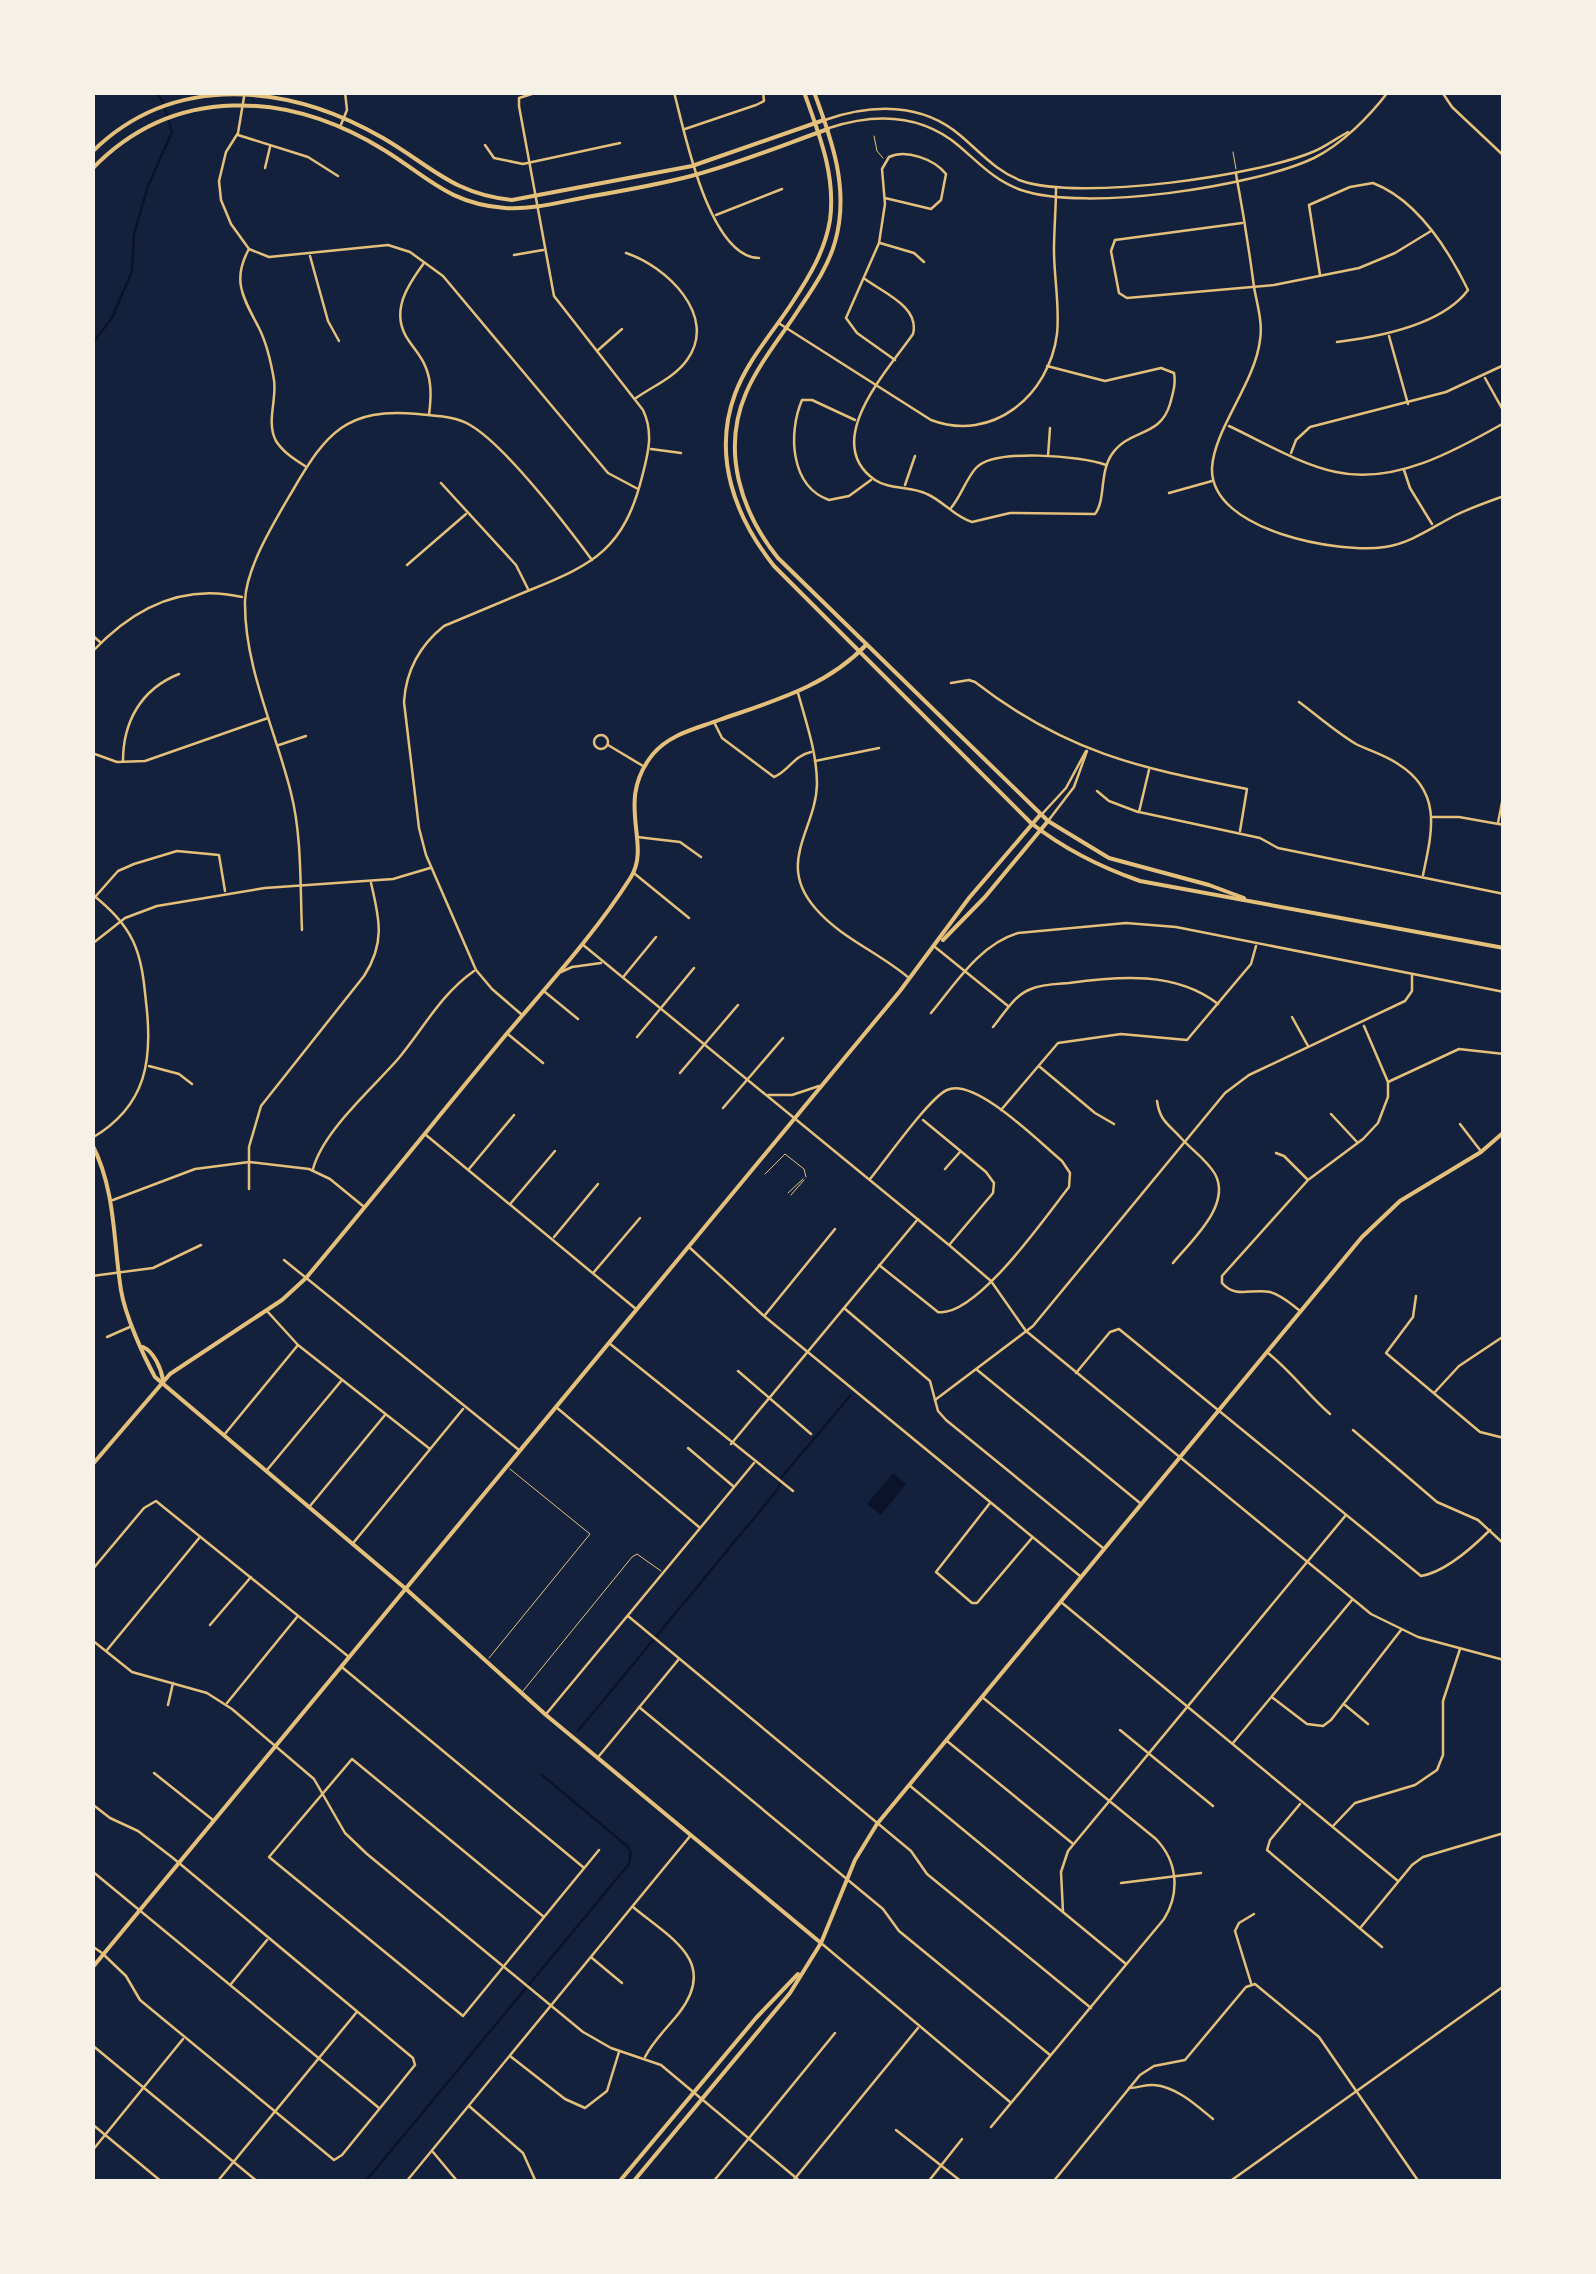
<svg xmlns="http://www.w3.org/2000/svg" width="1596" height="2274" font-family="'Noto Serif',serif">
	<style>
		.water { fill: #0b132b }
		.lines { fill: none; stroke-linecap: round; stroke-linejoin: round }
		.stream { stroke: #0b132b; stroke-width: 2.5 }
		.service { stroke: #e5c07b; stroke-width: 1 }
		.minor { stroke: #e5c07b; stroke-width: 2.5 }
		.tertiary { stroke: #e5c07b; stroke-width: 2.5 }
		.secondary { stroke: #e5c07b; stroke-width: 4 }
		.primary { stroke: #e5c07b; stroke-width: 4 }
	</style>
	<rect width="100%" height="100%" fill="#14213d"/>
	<path class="water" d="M893,1473L906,1484L881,1515L867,1504Z"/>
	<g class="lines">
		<g class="stream">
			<path d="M92,344L112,318L132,271L134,234L148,186L172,132L163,102L156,92"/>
			<path d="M578,1731L778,1489L781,1478L850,1396"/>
			<path d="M365,2182L629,1864L631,1852L627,1846L542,1775"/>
		</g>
		<g class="service">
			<path d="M874,136L877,151L883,158"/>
			<path d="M1233,152L1236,169"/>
			<path d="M765,1174L785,1154L804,1169L806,1177"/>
			<path d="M788,1193L803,1179"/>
			<path d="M791,1195L804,1180"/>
			<path d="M489,1658L590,1534L510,1469"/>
			<path d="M523,1691L632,1557L637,1554L661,1571"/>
		</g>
		<g class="minor">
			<path d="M674,92C684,130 709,258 759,258"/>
			<path d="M1442,92L1452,107L1504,156"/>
			<path d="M244,97L238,133L226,152L219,181L221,200L231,224L249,249L269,257L388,245L410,252L443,276L608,473L638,489"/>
			<path d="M340,127L347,110L345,92"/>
			<path d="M685,129L756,105L764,101L763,92"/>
			<path d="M238,135L308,157L338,176"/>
			<path d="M485,145L494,158L523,164L620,143"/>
			<path d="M265,168L270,147"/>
			<path d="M1236,174C1243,211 1249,249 1254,287C1257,304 1263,323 1260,340C1255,383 1214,429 1212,468C1210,531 1339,554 1385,547C1411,543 1431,528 1454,516C1470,508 1487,502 1504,496"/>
			<path d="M885,198L931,209L941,200L946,174C934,159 906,149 889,157L882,169L885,204L879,243L846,318L857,333L895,360"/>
			<path d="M716,215L782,189"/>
			<path d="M1242,223L1115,240L1111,251L1119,293L1127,298L1274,285L1359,268L1395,253L1431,231"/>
			<path d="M880,243L914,253L924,262"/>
			<path d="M249,249C231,281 244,299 259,328C267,344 271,362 274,380C277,400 266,422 276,441C283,452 294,459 305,466"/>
			<path d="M626,253C666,266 719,316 687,360C675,377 653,386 636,398"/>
			<path d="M514,255L543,250"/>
			<path d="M310,256L328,321L339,341"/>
			<path d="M424,263C407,286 389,313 409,341C415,350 422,357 426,368C432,383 431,399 429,415"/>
			<path d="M1320,275L1309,205L1350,187L1373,183C1417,200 1448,249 1468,290C1442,325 1378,337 1337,342"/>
			<path d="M865,279C884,293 920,307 913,334C888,370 820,442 875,480C890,490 911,486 927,494C943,501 955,517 972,522L1010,513L1095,514C1106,500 1099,473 1112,454C1130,428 1160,438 1170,404C1173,393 1176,384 1174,373L1161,368L1105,381L1047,366"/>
			<path d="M780,324L931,420C992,443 1049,396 1057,334C1060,307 1054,278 1054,250C1054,229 1056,209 1056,188"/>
			<path d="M1389,336L1408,404"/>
			<path d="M597,351L622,329"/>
			<path d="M1485,378L1504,412"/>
			<path d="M855,420L812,400H802C788,433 790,486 829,500L849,496L871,480"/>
			<path d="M1229,426C1263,442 1299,464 1336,472C1394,485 1455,451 1504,423"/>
			<path d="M651,449L681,453"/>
			<path d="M1291,453L1296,440L1310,427L1446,392L1504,365"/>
			<path d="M1048,456L1050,428"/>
			<path d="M1404,470L1410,488L1432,524"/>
			<path d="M441,483L516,565L528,589"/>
			<path d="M905,485L915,456"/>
			<path d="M1169,493L1212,481"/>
			<path d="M951,508C961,496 966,479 976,468C994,448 1082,456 1106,465"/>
			<path d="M407,565L466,514"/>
			<path d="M92,635L100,642"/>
			<path d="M92,652C132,609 182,583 242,597"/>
			<path d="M951,683L969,680L975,682C1065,752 1139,768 1247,789L1240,831"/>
			<path d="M798,693C806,722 817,753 817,784C816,830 775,863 816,909C841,938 880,953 909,978"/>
			<path d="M1299,702C1318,716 1336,732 1356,744C1370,751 1385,755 1398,764C1443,792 1432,832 1423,875"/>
			<path d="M715,724L722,738L774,777C789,771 793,756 811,752"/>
			<circle cx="601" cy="742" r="7"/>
			<path d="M279,745L306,736"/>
			<path d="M608,745L643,766"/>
			<path d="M92,753L117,762L145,761L268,718"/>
			<path d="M123,761C123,722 141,689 179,674"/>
			<path d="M815,761L879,748"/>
			<path d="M1149,770L1139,812L1260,838L1278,848L1504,894"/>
			<path d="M1097,791L1109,801L1138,812"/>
			<path d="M1043,813L1066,788L1086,751"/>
			<path d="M1432,817H1459L1504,825"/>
			<path d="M1048,821L1074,787L1087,751"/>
			<path d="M1498,823L1504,792"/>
			<path d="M637,837L680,842L701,857"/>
			<path d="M635,874L689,918"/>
			<path d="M92,894C109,908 124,922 133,941C142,960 144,982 146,1002C153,1059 147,1106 92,1138"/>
			<path d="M95,897L118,871L134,864L177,851L219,855L225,891"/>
			<path d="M302,930C300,886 302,836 291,793C276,731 244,667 245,601C246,567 276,519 293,490C326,433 347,407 418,414C435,416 455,416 470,425C505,445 567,526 592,560"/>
			<path d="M92,944L125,918L157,906L265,888L393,879L430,868"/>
			<path d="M935,947L1008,1006"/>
			<path d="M624,976L656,937"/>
			<path d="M545,992L578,1019"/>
			<path d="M931,1013C956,983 979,945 1018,933L1126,923L1176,927L1504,992"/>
			<path d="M521,1014L492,989L476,970L426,855L419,828L404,702C406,670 419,646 444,626C473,614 501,602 530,590C595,564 624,548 642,477C648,454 654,433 643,410L554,296L519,106V98L538,92"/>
			<path d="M1292,1017L1308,1046"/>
			<path d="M993,1027C1004,1014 1014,995 1031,989C1042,984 1057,984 1069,983C1119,976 1176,971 1218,1004"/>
			<path d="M509,1035L543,1063"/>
			<path d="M637,1037L694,968"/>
			<path d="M149,1066L179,1074L192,1084"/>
			<path d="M1040,1067L1095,1113L1114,1124"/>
			<path d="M680,1073L738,1005"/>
			<path d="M1388,1082L1459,1049L1504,1054"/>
			<path d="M1157,1101C1160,1122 1169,1124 1182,1139C1192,1150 1207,1160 1215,1174C1232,1205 1191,1241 1173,1263"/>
			<path d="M723,1108L783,1038"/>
			<path d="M1001,1110L1058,1043L1121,1034L1187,1040L1251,964L1256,946"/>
			<path d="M1331,1114L1357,1142"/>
			<path d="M923,1120L986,1172L994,1183L993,1193L950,1244"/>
			<path d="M1460,1124L1480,1150"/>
			<path d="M426,1135L636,1309"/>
			<path d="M1276,1153L1284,1156L1307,1179"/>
			<path d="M313,1169C323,1131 372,1089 398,1059C423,1029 441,994 474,971"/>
			<path d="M469,1169L514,1115"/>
			<path d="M945,1169L960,1152"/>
			<path d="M870,1179C885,1161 929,1098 947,1090C975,1077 1039,1142 1062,1161L1070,1173L1069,1187C1046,1216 976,1318 938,1312L879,1265"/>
			<path d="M249,1189V1147L261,1106L364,976C385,944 380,920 371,883"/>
			<path d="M113,1200L195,1169L249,1162L309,1169L330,1179L363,1206"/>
			<path d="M511,1203L555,1151"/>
			<path d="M554,1237L598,1184"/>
			<path d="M689,1247L764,1316L1080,1576"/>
			<path d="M284,1260L519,1450"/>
			<path d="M594,1272L640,1218"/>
			<path d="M92,1276L153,1268L201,1245"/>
			<path d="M1416,1296L1413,1317L1386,1353L1480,1432L1504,1438"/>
			<path d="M844,1308L930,1381L938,1411L946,1420L1103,1548"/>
			<path d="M1299,1310C1290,1303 1281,1295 1270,1292C1252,1288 1236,1299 1222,1283V1276L1308,1180L1363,1139L1378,1123L1388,1097V1082L1364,1026"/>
			<path d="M267,1311L298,1345L430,1449"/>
			<path d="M765,1315L835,1229"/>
			<path d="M107,1337L132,1326"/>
			<path d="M609,1343L793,1491"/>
			<path d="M1268,1353C1292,1372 1307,1394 1330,1414"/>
			<path d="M976,1369L1140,1503"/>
			<path d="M738,1371L811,1434"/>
			<path d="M1076,1373L1110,1332L1119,1329L1421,1576C1445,1572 1473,1547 1490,1530"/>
			<path d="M1435,1392L1459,1366L1504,1336"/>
			<path d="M935,1400L1033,1326L1225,1093L1249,1075L1405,1001L1412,991V975"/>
			<path d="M556,1407L699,1527"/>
			<path d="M1353,1430L1437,1502L1478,1520L1504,1544"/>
			<path d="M224,1435L298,1345"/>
			<path d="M731,1444L918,1219"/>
			<path d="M688,1448L733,1486"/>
			<path d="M267,1470L342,1380"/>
			<path d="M990,1503L936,1572L972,1603H977L1032,1538"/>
			<path d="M310,1506L385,1415"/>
			<path d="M354,1542L463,1409"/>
			<path d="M92,1570L144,1508L156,1501L349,1657"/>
			<path d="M1061,1602L1398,1881"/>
			<path d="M628,1616L911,1851L927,1874L1091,2008"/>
			<path d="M210,1625L251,1577"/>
			<path d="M107,1650L200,1537"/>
			<path d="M343,1668L583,1867"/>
			<path d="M982,1697L1156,1839C1178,1862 1180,1893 1164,1919L991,2127"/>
			<path d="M1273,1698L1307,1724L1323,1726L1331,1720L1401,1630"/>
			<path d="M227,1703L297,1617"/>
			<path d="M168,1705L173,1683"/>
			<path d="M1345,1705L1368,1724"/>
			<path d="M639,1707L883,1909L899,1931L1050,2055"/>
			<path d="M547,1713L754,1463"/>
			<path d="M1120,1730L1213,1806"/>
			<path d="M947,1741L1072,1843"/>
			<path d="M1233,1743L1352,1600"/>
			<path d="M599,1756L679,1659"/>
			<path d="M154,1773L213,1820"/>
			<path d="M909,1785L1126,1964"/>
			<path d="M92,1804L110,1818L138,1831L173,1858L413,2058L415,2065L342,2155L334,2160L140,2000L126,1976L103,1954"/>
			<path d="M1300,1804L1270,1840L1267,1850L1382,1947"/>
			<path d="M1333,1826L1355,1803L1415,1785L1437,1770L1443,1755V1701L1460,1649"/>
			<path d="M92,1871L379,2108"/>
			<path d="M1121,1883L1201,1873"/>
			<path d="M633,1907C670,1938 719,1961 679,2013C668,2027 653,2041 645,2057"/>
			<path d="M1063,1912L1061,1872L1068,1851L1346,1515"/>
			<path d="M544,1917L352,1759L269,1857L463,2016L599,1850"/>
			<path d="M1361,1927L1412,1865L1423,1857L1504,1833"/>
			<path d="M821,1943L1010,2102"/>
			<path d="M592,1958L622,1983"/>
			<path d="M1251,1983L1235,1931L1239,1923L1254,1914"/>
			<path d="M231,1984L267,1940"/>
			<path d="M92,2045L258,2182"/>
			<path d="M510,2056L565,2099L585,2108L607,2091L619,2052"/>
			<path d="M1129,2088C1138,2088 1146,2084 1154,2085C1177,2087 1196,2105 1213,2119"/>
			<path d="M469,2106L523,2153L536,2182"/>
			<path d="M92,2124L162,2182"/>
			<path d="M896,2130L962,2182"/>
			<path d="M92,2151L183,2039"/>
			<path d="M433,2152L458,2182"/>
			<path d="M217,2182L356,2013"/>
			<path d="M406,2182L691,1835"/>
			<path d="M713,2182L835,2033"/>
			<path d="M792,2182L918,2028"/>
			<path d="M928,2182L962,2139"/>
			<path d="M1053,2182L1140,2075L1154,2066L1185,2060L1246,1987L1255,1984L1319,2037L1419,2182"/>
			<path d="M1229,2182L1504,1986"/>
		</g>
		<g class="tertiary">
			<path d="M825,120C871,104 922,102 961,136C981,153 997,172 1022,181C1080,201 1258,176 1315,151C1326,146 1337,138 1348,132"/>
			<path d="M829,128C875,113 920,113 959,146C979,163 995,181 1021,190C1084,212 1253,187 1314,158C1342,144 1369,117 1388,92"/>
			<path d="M582,944L949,1245L991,1281L1026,1331L1037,1340L1371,1614L1418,1637L1504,1660"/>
			<path d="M561,972L572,967L601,963"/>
			<path d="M768,1095H792L819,1086"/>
			<path d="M92,1640L132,1672L207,1693L232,1709L314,1779L345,1833L367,1854L583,2032L611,2048L661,2065L801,2182"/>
			<path d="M92,1946L102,1953"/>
		</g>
		<g class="secondary">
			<path d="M92,152C174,71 290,84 383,138C431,166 453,194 512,200L692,166L824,120"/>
			<path d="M92,169C174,84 288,91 384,150C428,177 449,204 505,208C532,210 560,202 587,197C622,191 657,185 691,176C737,164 783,145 828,129"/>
			<path d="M943,940L985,897L1048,821"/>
			<path d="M92,1144C116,1191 113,1240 121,1290C125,1315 143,1355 155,1377L406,1589L546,1715L821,1943"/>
			<path d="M143,1347C154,1352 161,1368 163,1380"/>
			<path d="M92,1465L170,1374L282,1300L306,1278C373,1198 438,1117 504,1037C547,986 595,934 631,877C652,843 614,802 653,754C670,734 695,729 719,720C773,701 826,687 866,645"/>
			<path d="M92,1968L900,991L969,898L1040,815"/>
			<path d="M619,2182L756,2018L798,1974"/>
			<path d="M633,2182L790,1993L821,1943L855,1860L877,1824L1362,1237L1400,1201L1481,1152L1504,1132"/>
		</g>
		<g class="primary">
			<path d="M804,92C819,134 836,175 830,220C825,251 809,277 792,303C773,332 747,361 735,394C712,456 735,517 774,566L1031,823C1064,849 1100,867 1140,881L1504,948"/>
			<path d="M814,92C832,140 850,190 835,242C828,267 813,288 799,309C781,337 759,363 746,393C721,451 741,512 778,558L1048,821L1109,858L1209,885L1244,898"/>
		</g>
	</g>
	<rect width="1596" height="2274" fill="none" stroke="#f6f1e7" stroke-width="190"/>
</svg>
